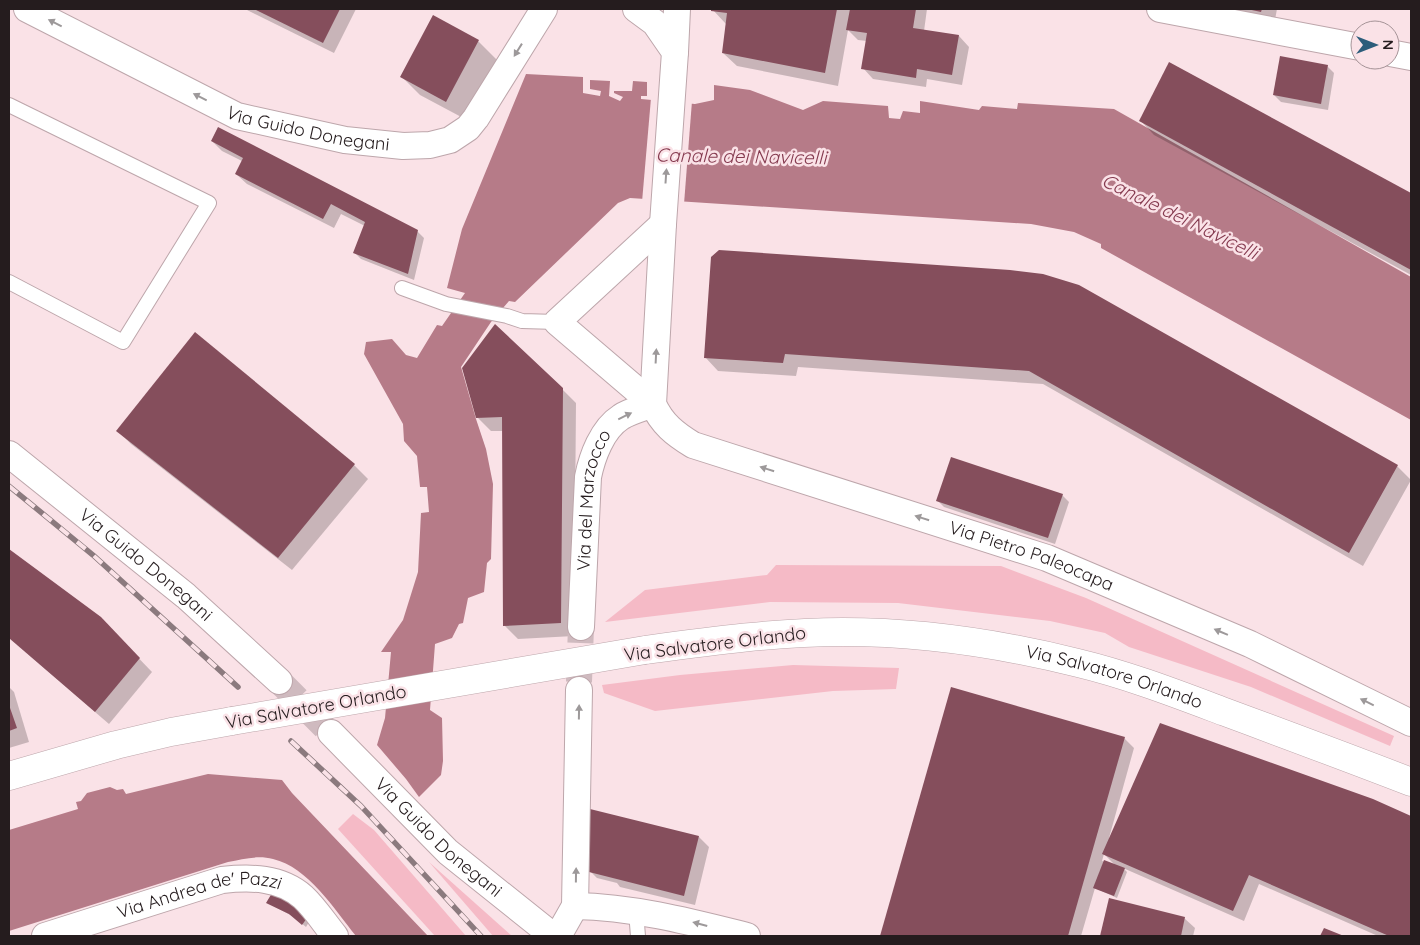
<svg xmlns="http://www.w3.org/2000/svg" width="1420" height="945" font-family="Quicksand,sans-serif">
	<style>
		.green { fill: #f5bac6 }
		.water { fill: #b67b88 }
		.pier { fill: #fae2e7 }
		.shadow { fill: #0003; fill-rule: evenodd }
		.building { fill: #854e5c }
		.lines { fill: none; stroke-linecap: round; stroke-linejoin: round }
		.street-tunnel { stroke: #cfbabf; stroke-width: 26; stroke-dasharray: 26 13; stroke-linecap: butt }
		.lane-casing { stroke: #bda6ab; stroke-width: 16 }
		.street-casing { stroke: #bda6ab; stroke-width: 28 }
		.secondary-casing { stroke: #bda6ab; stroke-width: 29 }
		.lane { stroke: #fff; stroke-width: 14 }
		.street { stroke: #fff; stroke-width: 26 }
		.secondary { stroke: #fff; stroke-width: 28 }
		.rail-casing { stroke: #8b7a7e; stroke-width: 5.5 }
		.rail { stroke: #fae2e7; stroke-width: 4; stroke-dasharray: 11; stroke-linecap: butt }
		.secondary-bridge-casing { stroke: #bda6ab; stroke-width: 29; stroke-linecap: butt }
		.secondary-bridge { stroke: #fff; stroke-width: 28 }
		.oneway { fill: #9d999a }
		.labels { text-anchor: middle; stroke-width: 5; stroke-linejoin: round; paint-order: stroke }
		.street-label { font-size: 18px; fill: #251c1e; stroke: #fae2e7 }
		.water-label { font-size: 19px; font-style: italic; fill: #853a4f; stroke: #fae2e7 }
	</style>
	<rect width="100%" height="100%" fill="#fae2e7"/>
	<g class="green">
		<path d="M776,565L1001,566L1086,598L1394,736L1390,746L1251,687L1129,647L1105,633L1050,621L898,603L770,602L605,622L645,590L767,575Z"/>
		<path d="M793,665L899,668L896,689L833,691L655,711L604,693L602,685L680,675Z"/>
		<path d="M353,814L374,830L466,936H435L338,829Z"/>
		<path d="M429,862L512,936H493Z"/>
	</g>
	<g class="water">
		<path d="M526,74L583,77V93L600,96L601,91L590,89V80L610,81L609,96L620,101L623,97L614,93V91H632L633,81L647,82V96H641V99L695,104L714,100V85L750,90L803,110L823,101L888,106L889,118L900,119L903,111L920,113V101L979,110L982,106L1017,109L1018,103L1114,109L1411,277V420L1101,248V244L1074,232L1031,224L630,198L618,203L515,302L509,301L491,322L461,367L476,419L486,449L493,484L491,559L487,563L484,592L468,598L463,623L459,624L452,638L435,644L430,710L442,718L443,761L441,775L419,797L406,779L377,745L385,718L391,652H381L403,620L418,572L421,513L429,512L427,487H420L417,456L404,441L403,424L364,354L366,342L392,339L406,355L417,358L437,325L442,326L465,293L447,288L462,229Z"/>
		<path d="M208,774L282,780L292,793L428,936H356C335,910 308,867 273,859C258,855 243,859 228,862L9,931V830L78,809L76,802L81,801L87,793L110,787L117,790L123,789L126,794Z"/>
	</g>
	<path class="pier" d="M651,98L692,101L684,204L642,202Z"/>
	<g class="shadow">
		<path d="M245,9H356L334,53Z"/>
		<path d="M712,9H927L924,31L959,36L969,47L962,85L927,79L926,87L873,79L863,68L867,41L858,40L848,30L838,86L737,66L723,53L726,24Z"/>
		<path d="M1188,9H1277L1274,25Z"/>
		<path d="M478,41L497,60L465,119L420,95L402,77Z"/>
		<path d="M1170,63L1411,195V275L1154,135L1141,121Z"/>
		<path d="M1327,66L1334,73L1328,110L1281,102L1274,95Z"/>
		<path d="M212,141L417,231L424,238L414,280L361,259L354,252L365,226L341,214L334,228L247,184L236,174L242,161L222,151Z"/>
		<path d="M1079,286L1397,466L1411,480L1363,566L1043,384L798,367L796,376L718,371L705,357Z"/>
		<path d="M195,333L354,465L368,479L292,570L131,444L118,431Z"/>
		<path d="M562,389L576,403L574,636L518,639L505,626L503,431H491L478,418Z"/>
		<path d="M1062,495L1069,502L1055,544L944,507L937,500Z"/>
		<path d="M9,551L100,618L152,672L109,724L9,638Z"/>
		<path d="M9,687L14,692L29,742L9,748Z"/>
		<path d="M952,688L1124,738L1134,748L1109,838L1110,839L1373,801L1411,817V936H1378L1259,884L1244,921L1123,868L1127,872L1117,898L1095,888L1081,936H881ZM1104,854L1116,866L1102,861Z"/>
		<path d="M699,837L709,847L695,905L620,887L617,883L597,878L590,871Z"/>
		<path d="M1110,900L1184,918L1195,928L1193,936H1101Z"/>
		<path d="M268,903L295,908L309,922L306,927L294,917Z"/>
	</g>
	<g class="building">
		<path d="M254,9H340L323,43Z"/>
		<path d="M711,9H837L825,73L722,53L727,13L711,11Z"/>
		<path d="M850,9H916L913,28L959,35L952,75L917,69L916,78L861,69L867,33L846,30Z"/>
		<path d="M1247,9H1262L1261,12Z"/>
		<path d="M433,15L479,40L446,102L400,77Z"/>
		<path d="M1280,56L1328,65L1321,104L1273,95Z"/>
		<path d="M1169,62L1411,193V270L1139,121Z"/>
		<path d="M218,127L418,230L408,274L353,253L365,222L331,204L323,219L235,174L243,158L211,141Z"/>
		<path d="M719,250L1010,270L1043,274L1079,285L1398,465L1349,553L1029,371L785,354L783,363L704,358L711,257Z"/>
		<path d="M495,324L563,388L561,623L503,626L502,417L476,418L462,368Z"/>
		<path d="M195,332L355,464L278,558L116,431Z"/>
		<path d="M951,457L1063,494L1048,538L936,501Z"/>
		<path d="M9,549L101,617L140,658L95,712L9,638Z"/>
		<path d="M951,687L1125,737L1068,936H880Z"/>
		<path d="M9,705L17,728L9,731Z"/>
		<path d="M1160,723L1373,799L1411,816V936H1389L1249,875L1233,911L1102,854Z"/>
		<path d="M590,809L699,836L684,896L589,872Z"/>
		<path d="M1104,860L1125,868L1114,896L1093,888Z"/>
		<path d="M272,893L296,906L307,918L302,925L289,914L266,903Z"/>
		<path d="M1109,898L1185,917L1181,936H1100Z"/>
		<path d="M1324,928L1344,936H1320Z"/>
	</g>
	<g class="lines">
		<g class="street-tunnel">
			<path d="M279,681L331,733"/>
			<path d="M579,682L581,627"/>
		</g>
		<g class="lane-casing">
			<g id="lane">
				<path d="M9,105L209,203L123,342L9,282"/>
				<path d="M402,288L446,304L507,316L522,321L557,322"/>
				<path d="M636,912L638,936"/>
			</g>
		</g>
		<g class="street-casing">
			<g id="street">
				<path id="s1" d="M27,9L237,116L345,140L403,146L430,145L450,140L468,128L476,118L544,9"/>
				<path id="s2" d="M636,9L655,23L675,52L663,224L653,404C662,424 675,434 693,445L1047,558L1250,644L1411,723"/>
				<path d="M1160,9L1360,47"/>
				<path d="M675,52L677,9"/>
				<path d="M1390,53L1411,57"/>
				<path d="M653,404L557,322L663,224"/>
				<path id="s3" d="M9,454L186,596L279,681"/>
				<path id="s4" d="M581,627L588,477C592,457 602,429 621,417C630,411 643,408 653,404"/>
				<path id="s5" d="M331,733L448,852L553,936"/>
				<path d="M575,906C634,907 691,922 747,936"/>
				<path id="s6" d="M45,936L222,880C251,877 280,877 303,897C315,908 325,924 335,936"/>
				<path d="M558,936L575,906L579,690"/>
			</g>
		</g>
		<g class="secondary-casing">
			<g id="secondary">
				<path id="s7" d="M645,650C711,641 776,632 843,632C922,632 1002,644 1078,663C1128,675 1177,694 1225,712C1287,735 1349,758 1411,782"/>
				<path d="M9,776L116,745L171,732L232,721"/>
			</g>
		</g>
		<use href="#lane" class="lane"/>
		<use href="#street" class="street"/>
		<use href="#secondary" class="secondary"/>
		<g class="rail-casing">
			<g id="rail">
				<path d="M9,486L93,555L238,687"/>
				<path d="M291,741L361,806L481,936"/>
			</g>
		</g>
		<use href="#rail" class="rail"/>
		<g class="secondary-bridge-casing">
			<path id="secondary-bridge" d="M232,721L645,650"/>
		</g>
		<use href="#secondary-bridge" class="secondary-bridge"/>
	</g>
	<defs><path id="oneway-solid" d="M-6-.8H1V-3.2L6.5 0L1 3.2V.8H-6Z" transform="scale(1.25)"/></defs>
	<g class="oneway">
		<use href="#oneway-solid" transform="translate(55 23) rotate(-153)"/>
		<use href="#oneway-solid" transform="translate(518 50) rotate(122)"/>
		<use href="#oneway-solid" transform="translate(200 97) rotate(-153)"/>
		<use href="#oneway-solid" transform="translate(666 176) rotate(-86)"/>
		<use href="#oneway-solid" transform="translate(656 356) rotate(-87)"/>
		<use href="#oneway-solid" transform="translate(625 416) rotate(-26)"/>
		<use href="#oneway-solid" transform="translate(767 469) rotate(-162)"/>
		<use href="#oneway-solid" transform="translate(922 518) rotate(-162)"/>
		<use href="#oneway-solid" transform="translate(1221 632) rotate(-157)"/>
		<use href="#oneway-solid" transform="translate(1367 702) rotate(-154)"/>
		<use href="#oneway-solid" transform="translate(579 712) rotate(-89)"/>
		<use href="#oneway-solid" transform="translate(576 875) rotate(-89)"/>
		<use href="#oneway-solid" transform="translate(700 924) rotate(-165)"/>
	</g>
	<g class="labels">
		<g class="street-label">
			<text dy="6" stroke="none"><textPath href="#s1" startOffset="308">Via Guido Donegani</textPath></text>
			<text dy="6" stroke="none"><textPath href="#s4" startOffset="128">Via del Marzocco</textPath></text>
			<text dy="6" stroke="none"><textPath href="#s2" startOffset="826">Via Pietro Paleocapa</textPath></text>
			<text dy="6" stroke="none"><textPath href="#s3" startOffset="176">Via Guido Donegani</textPath></text>
			<text transform="translate(715 644) rotate(-7)" y="6">Via Salvatore Orlando</text>
			<text dy="6" stroke="none"><textPath href="#s7" startOffset="475">Via Salvatore Orlando</textPath></text>
			<text transform="translate(316 707) rotate(-10)" y="6">Via Salvatore Orlando</text>
			<text dy="6" stroke="none"><textPath href="#s5" startOffset="150">Via Guido Donegani</textPath></text>
			<text dy="6" stroke="none"><textPath href="#s6" startOffset="161">Via Andrea de' Pazzi</textPath></text>
		</g>
		<g class="water-label">
			<text transform="translate(741 156) rotate(1)" y="7">Canale dei Navicelli</text>
			<text transform="translate(1180 216) rotate(26)" y="7">Canale dei Navicelli</text>
		</g>
	</g>
	<rect width="1420" height="945" fill="none" stroke="#251c1e" stroke-width="20"/>
	<g transform="translate(1375 45) rotate(90)"><circle r="24" fill="#fae2e7" stroke="#a59397"/>
	<path d="M0-4L9 19L0 12L-9 19Z" fill="#2c5d7b"/>
	<text y="-8" font-size="14" font-weight="bold" text-anchor="middle" fill="#251c1e">N</text>
	</g>
</svg>
